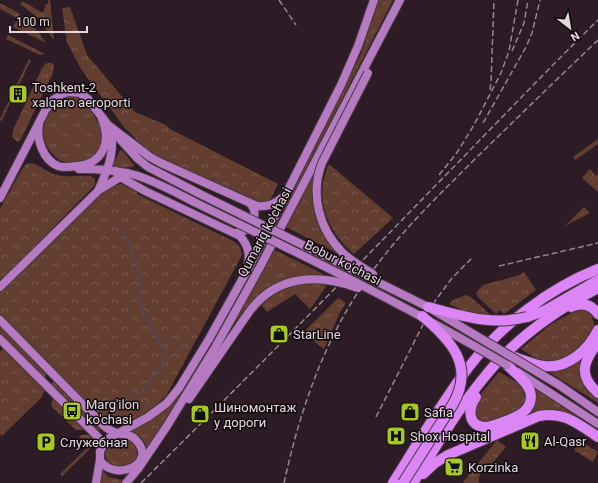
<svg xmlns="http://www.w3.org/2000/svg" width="598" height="483" font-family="Roboto,sans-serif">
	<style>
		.grass { fill: url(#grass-tufts) }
		.forest { fill: url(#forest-crowns) }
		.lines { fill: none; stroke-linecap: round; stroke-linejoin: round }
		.stream { stroke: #514661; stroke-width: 1.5 }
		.major-casing { stroke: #463840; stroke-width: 10 }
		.highway-casing { stroke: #463840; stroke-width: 12 }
		.major { stroke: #b67ac2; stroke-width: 8 }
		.highway { stroke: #db85f6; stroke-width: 10 }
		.rail { stroke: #96888f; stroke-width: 1.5; stroke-dasharray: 6 3; stroke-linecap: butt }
		.major-bridge-casing { stroke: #463840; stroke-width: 10; stroke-linecap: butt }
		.highway-bridge-casing { stroke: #463840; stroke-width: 12; stroke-linecap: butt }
		.major-bridge { stroke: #b67ac2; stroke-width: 8 }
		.highway-bridge { stroke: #db85f6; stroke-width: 10 }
		.labels { text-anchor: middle; stroke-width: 3; stroke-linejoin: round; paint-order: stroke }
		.poi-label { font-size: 13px; fill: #e4d8de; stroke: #10090d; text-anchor: start }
		.street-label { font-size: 13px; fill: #e4d8de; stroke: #10090d }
	</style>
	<defs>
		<pattern id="grass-tufts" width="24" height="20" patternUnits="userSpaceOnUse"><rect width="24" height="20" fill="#623d30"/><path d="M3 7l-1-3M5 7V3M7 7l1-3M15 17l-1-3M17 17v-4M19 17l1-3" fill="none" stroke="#78584e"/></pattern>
		<pattern id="forest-crowns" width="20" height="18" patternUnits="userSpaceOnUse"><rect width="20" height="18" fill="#623d30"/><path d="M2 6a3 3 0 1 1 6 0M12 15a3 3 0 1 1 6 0" fill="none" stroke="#78584e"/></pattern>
	</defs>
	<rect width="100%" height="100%" fill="#2d1c25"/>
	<g class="grass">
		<path d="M48,0H50L54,39H53L37,17L20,4L22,1L43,13L46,4H48Z"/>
		<path d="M0,3C24,15 31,22 46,43L13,27L17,18L0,9Z"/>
		<path d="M69,96C86,96 94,116 102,128C106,141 99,149 92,159C85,161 77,163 71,163C62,163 55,158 50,151C35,131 47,105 69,96Z"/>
		<path d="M598,139V144L575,160L573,157Z"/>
		<path d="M120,150L123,151L134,165L133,167L117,168L113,166V165Z"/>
		<path d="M273,249L323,274L326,287L310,309L295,294L267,312L255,298L242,313L228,333H226Z"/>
		<path d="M338,298L346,303L340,312L324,349L303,333Z"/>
		<path d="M0,326L46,374V377H43L0,333Z"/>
		<path d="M585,355L590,391L598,398V403L546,370Z"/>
		<path d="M54,381L101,429L97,432L51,384Z"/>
		<path d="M533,387L598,431L570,416L523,418Z"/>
		<path d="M497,440L506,447L490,466L492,468C483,468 478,474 479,483H464L463,482Z"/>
		<path d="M88,447L90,449L62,476L60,474Z"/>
	</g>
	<g class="forest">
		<path d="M378,0H393L245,288L201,364L147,449C145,440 138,433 130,431L156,416L170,405L242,287L293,189L361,54Z"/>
		<path d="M70,7L87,55L135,112L166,125L170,129L278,184L269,202L254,201L154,155L147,150L124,127L81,69L69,46L67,43L62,8Z"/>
		<path d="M8,35L45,54L40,55L6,39Z"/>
		<path d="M29,59L31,60L1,122L0,119Z"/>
		<path d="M48,63H52L54,65L53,73L20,141H16L12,136L13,130L42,68L45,64Z"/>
		<path d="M31,163C41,165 47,173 57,175C68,178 80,175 91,176L95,179V185L0,282V209L21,171L26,164Z"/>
		<path d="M329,164L393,218L354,254C327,232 313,197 329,164Z"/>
		<path d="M313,169L316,170C310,207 315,225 339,254L284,226Z"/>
		<path d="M590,169L596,176L598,174V192L582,178Z"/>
		<path d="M121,184L137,192V194L235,242L240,247L242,255L166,396C153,409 124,431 105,421L0,314V291L102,191L112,185Z"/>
		<path d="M584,207L590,213L565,226Z"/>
		<path d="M524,272L536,290L504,314L500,310L496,314L478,297L476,293L483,285L520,275Z"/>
		<path d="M466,295L471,297L495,319L491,324L449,304L453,300Z"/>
		<path d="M582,307L594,314L592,319L594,323V326C583,347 562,368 537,359C531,356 526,352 521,349L551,324Z"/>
		<path d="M3,349L45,390L41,398L2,436L0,434V352Z"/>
		<path d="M499,372L520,384L523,388L525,399L523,406L515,412L492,422L482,421L476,416L475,401Z"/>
		<path d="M53,396L87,430H76L51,406Z"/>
		<path d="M81,435H90L94,439L95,445L90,449L79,437Z"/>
		<path d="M121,438C134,439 140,450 136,463L115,469C112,467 109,465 108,462C101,452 110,440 121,438Z"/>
		<path d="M581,444H585L598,452L593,462L574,450L578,445Z"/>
		<path d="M101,469L109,477L122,480L120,483H99Z"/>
	</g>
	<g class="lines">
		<path class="stream" d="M124,228L138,270L140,303L144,316L164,350C169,366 161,367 152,377C147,382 144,390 140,396"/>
		<g class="major-casing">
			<g id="major">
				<path d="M39,124C36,139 43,160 58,166C64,168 71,167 77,166C102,164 112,143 102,119"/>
				<path d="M119,138L138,159L148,167L198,193"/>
				<path d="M79,169C98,169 117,170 135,175C155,181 175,192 194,202"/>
				<path d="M115,171L120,177L145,191L240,236C248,245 250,253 248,265"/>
				<path d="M99,189C108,169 117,148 109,126"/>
				<path d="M0,198L46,109L53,100L62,94L69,92L80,93L88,99L108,125L150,157L161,163L257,206C268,207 275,204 283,197"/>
				<path d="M236,233C250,233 261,215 250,203"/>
				<path d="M0,287L99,190L127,173"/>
				<path d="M0,320L104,426C108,429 112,432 117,433C124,435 130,434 135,439C160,464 114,483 100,460"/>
				<path d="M0,339L98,437L101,448"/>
				<path d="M518,372L598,424"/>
				<path d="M559,385L598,412"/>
				<path d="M189,399L249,312"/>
				<path d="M96,483L100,460V451L106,440L148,417L167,403L179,388L209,339L248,269L341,85L358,46L374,0"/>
				<path d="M126,483L138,469L167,426L216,346L260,267L400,0"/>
			</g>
		</g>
		<g class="highway-casing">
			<g id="highway">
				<path d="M571,307C582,302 591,304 598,314"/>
				<path d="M527,317L544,311L598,280"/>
				<path d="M598,342C584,361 577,375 598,393"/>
				<path d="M514,357C524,360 534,365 544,366C568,369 588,350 598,330"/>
				<path d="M476,397C468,408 467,426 485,427C491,427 497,424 503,422C517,417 535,410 530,391C526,380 515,373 507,365"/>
				<path d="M423,474L435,463L448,455L539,416C564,411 578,424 598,437"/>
				<path d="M393,483C417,445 441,403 468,368C501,325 548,289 598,269"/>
				<path d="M413,483C435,448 456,412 482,380C513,340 554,311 598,288"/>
			</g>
		</g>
		<use href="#major" class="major"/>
		<use href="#highway" class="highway"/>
		<g class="rail">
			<path d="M279,0L296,25"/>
			<path d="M512,51L524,23L528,0"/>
			<path d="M490,90L491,82L494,0"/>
			<path d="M483,123L526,47L532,33L540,0"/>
			<path d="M439,175L456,154L474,125L501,73L509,51L518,0"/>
			<path d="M499,266L598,243"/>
			<path d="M376,417L435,301L452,278L473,257"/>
			<path d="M141,483C241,384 340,284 438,183C491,129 544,73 598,20"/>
			<path d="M284,483C299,415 321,348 360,289C391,241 433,201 474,160C515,120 556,80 598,40"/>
		</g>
		<g class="major-bridge-casing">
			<g id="major-bridge">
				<path d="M368,73L322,163C310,194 319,229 342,252C351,261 362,267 373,274"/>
				<path d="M198,193L428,307L559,385"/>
				<path d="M194,202C300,254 406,305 507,365"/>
				<path d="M249,312C276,275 318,273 358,288"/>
			</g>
		</g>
		<g class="highway-bridge-casing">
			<g id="highway-bridge">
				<path d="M428,307C463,316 491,326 527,317"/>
				<path d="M403,483L453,404C475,366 451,340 422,316"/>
			</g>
		</g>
		<use href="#major-bridge" class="major-bridge"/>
		<use href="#highway-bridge" class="highway-bridge"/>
	</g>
	<defs>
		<g id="building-square" transform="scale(1)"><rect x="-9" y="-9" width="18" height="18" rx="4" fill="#a6c820" stroke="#10090d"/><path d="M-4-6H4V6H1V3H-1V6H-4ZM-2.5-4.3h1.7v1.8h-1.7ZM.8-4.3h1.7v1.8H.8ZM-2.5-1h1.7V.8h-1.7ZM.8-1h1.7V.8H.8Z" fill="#111"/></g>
		<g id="shop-square" transform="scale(1)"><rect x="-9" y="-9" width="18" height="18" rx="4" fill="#a6c820" stroke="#10090d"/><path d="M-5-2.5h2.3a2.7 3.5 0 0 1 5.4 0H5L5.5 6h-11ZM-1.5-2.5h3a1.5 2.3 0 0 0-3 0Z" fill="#111"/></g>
		<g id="bus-square" transform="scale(1)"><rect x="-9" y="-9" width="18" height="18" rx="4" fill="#a6c820" stroke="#10090d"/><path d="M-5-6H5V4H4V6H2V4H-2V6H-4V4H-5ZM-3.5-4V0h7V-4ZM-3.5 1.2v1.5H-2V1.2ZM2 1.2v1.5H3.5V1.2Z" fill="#111"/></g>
		<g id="hospital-square" transform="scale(1)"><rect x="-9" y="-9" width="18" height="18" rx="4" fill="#a6c820" stroke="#10090d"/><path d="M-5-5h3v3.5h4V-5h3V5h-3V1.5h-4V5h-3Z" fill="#111"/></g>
		<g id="restaurant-square" transform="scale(1)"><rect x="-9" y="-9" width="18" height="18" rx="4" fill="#a6c820" stroke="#10090d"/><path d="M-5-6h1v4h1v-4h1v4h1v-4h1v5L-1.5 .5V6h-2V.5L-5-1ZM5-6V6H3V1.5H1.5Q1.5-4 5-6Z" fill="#111"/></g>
		<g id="parking-square" transform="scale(1)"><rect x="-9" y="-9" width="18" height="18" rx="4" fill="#a6c820" stroke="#10090d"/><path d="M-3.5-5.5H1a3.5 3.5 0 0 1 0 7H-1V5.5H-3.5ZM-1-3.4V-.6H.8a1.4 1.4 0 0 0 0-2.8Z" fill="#111"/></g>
		<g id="supermarket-square" transform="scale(1)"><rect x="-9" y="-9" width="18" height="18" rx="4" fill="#a6c820" stroke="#10090d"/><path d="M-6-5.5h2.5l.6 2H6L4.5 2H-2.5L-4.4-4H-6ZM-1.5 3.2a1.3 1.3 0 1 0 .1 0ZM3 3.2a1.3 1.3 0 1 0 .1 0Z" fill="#111"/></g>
	</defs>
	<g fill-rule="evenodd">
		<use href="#building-square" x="18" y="94"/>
		<use href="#shop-square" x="279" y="334"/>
		<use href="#bus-square" x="72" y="411"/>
		<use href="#shop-square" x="410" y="412"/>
		<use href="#shop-square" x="200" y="414"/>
		<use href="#hospital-square" x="396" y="436"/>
		<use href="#restaurant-square" x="530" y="441"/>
		<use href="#parking-square" x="46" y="442"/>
		<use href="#supermarket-square" x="454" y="467"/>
	</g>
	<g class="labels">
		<g class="poi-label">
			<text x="32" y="92">Toshkent-2<tspan x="32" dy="15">xalqaro aeroporti</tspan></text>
			<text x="293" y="339">StarLine</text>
			<text x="86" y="409">Marg'ilon<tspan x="86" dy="15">ko'chasi</tspan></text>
			<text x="214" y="412">Шиномонтаж<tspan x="214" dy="15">у дороги</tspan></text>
			<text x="424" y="417">Safia</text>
			<text x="410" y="441">Shox Hospital</text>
			<text x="544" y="446">Al-Qasr</text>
			<text x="60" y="447">Служебная</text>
			<text x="468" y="472">Korzinka</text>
		</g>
		<g class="street-label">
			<text transform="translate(264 232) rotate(-62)" y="5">Qumariq ko'chasi</text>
			<text transform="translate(343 262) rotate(27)" y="5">Bobur ko'chasi</text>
		</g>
	</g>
	<g transform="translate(570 28) rotate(149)" stroke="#10090d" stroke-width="3" paint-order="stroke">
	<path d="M0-3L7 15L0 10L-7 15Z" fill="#e4d8de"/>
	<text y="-6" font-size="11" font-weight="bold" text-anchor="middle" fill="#e4d8de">N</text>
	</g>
	<path d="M10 26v6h77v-6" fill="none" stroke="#e4d8de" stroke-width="2"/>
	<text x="16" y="26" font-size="12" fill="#e4d8de" stroke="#10090d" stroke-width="3" paint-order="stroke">100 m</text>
</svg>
